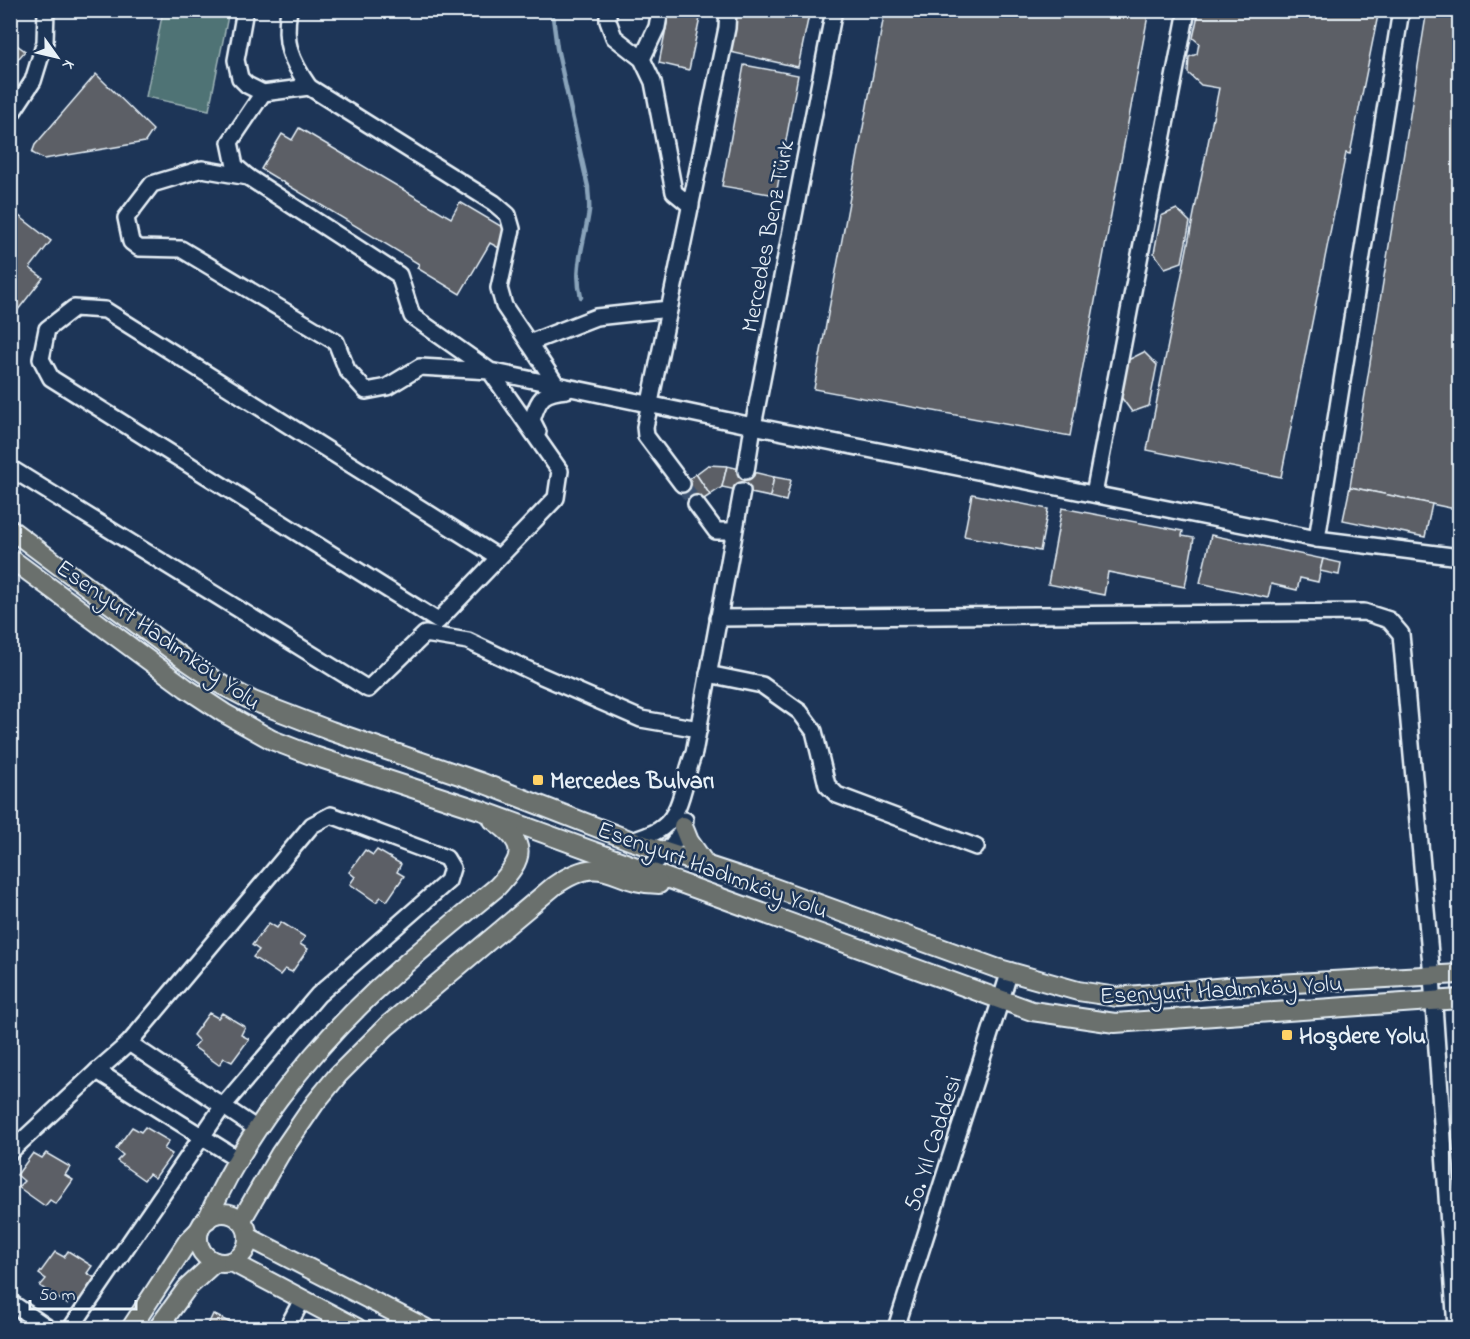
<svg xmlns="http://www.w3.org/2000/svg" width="1470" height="1339" font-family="'Indie Flower',sans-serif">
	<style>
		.green { fill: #507374; stroke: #9cb2b6; stroke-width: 1.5 }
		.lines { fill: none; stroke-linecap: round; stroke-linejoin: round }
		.stream { stroke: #89a3ba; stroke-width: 4.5 }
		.building { fill: #5b5f66; stroke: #e8f1f8; stroke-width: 1.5 }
		.minor-tunnel { stroke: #3b516f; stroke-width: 15; stroke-dasharray: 15 8; stroke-linecap: butt }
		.minor-casing { stroke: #e8f1f8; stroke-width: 20 }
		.major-casing { stroke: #e8f1f8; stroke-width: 22 }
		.minor { stroke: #1d3557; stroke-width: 15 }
		.major { stroke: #6a706d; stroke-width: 18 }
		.poi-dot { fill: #ffd166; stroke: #1d3557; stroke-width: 2 }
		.labels { text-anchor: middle; stroke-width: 5; stroke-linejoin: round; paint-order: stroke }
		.street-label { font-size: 24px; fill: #e8f1f8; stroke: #1d3557 }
		.poi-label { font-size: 24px; font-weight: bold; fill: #e8f1f8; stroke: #1d3557; text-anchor: start }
	</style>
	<rect width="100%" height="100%" fill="#1d3557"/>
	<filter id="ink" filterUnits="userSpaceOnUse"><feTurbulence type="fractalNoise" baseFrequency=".0167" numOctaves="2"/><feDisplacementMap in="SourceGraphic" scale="12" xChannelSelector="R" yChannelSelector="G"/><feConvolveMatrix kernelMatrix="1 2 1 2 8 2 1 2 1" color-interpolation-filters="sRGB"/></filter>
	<g filter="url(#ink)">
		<path class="green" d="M163,11H229L209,110L146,97Z"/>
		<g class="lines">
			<path class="stream" d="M552,10L557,48L588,187C588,195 590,203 589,211C585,241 573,268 581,297"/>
		</g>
		<g class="building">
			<path d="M663,10H692L691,16L700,18L689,70L659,63L668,18L662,16Z"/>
			<path d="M737,10H810L798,67L730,52Z"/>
			<path d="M885,10H1149L1070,436L814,389Z"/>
			<path d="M1199,10H1379L1350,154L1346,153L1281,477L1147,450L1219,88L1201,85L1188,73L1189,57L1197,54L1199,43L1193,38Z"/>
			<path d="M1427,10H1460V510L1350,487Z"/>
			<path d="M10,40L25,51L10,69Z"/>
			<path d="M744,65L798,75L776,195L722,186Z"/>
			<path d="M96,74L153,130L145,142L44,159L32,153L35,145Z"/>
			<path d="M299,128L451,218L460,202L509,231L499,248L490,243L460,294L417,268L419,264L261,169L282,134L292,140Z"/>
			<path d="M10,209L51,241L30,268L43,278L10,320Z"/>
			<path d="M1177,209L1190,222L1182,262L1165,268L1154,253L1161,216Z"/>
			<path d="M1144,352L1157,365L1149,406L1132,412L1121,397L1128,360Z"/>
			<path d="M708,465L727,466L722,487L710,495L696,474Z"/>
			<path d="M727,466L774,477L770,497L722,487Z"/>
			<path d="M696,474L710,495L693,506L679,486Z"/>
			<path d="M774,477L791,480L786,501L770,497Z"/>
			<path d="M1350,487L1432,504L1425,537L1343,520Z"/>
			<path d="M972,494L1048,509L1040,551L964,536Z"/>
			<path d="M1062,508L1183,531L1182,536L1194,538L1185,587L1108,572L1104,595L1048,584Z"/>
			<path d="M1211,535L1323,559L1318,582L1300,578L1297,590L1271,584L1268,598L1200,583Z"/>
			<path d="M1323,559L1341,563L1339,575L1320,571Z"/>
			<path d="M365,850L373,855L377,850L401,864L397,872L404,876L387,901L381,897L376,902L350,884L355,877L349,872Z"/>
			<path d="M281,922L305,937L300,944L308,949L292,972L285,969L280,975L253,957L259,950L252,945L269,923L277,928Z"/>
			<path d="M209,1013L218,1018L222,1013L245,1027L241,1035L249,1039L232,1062L224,1058L219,1065L194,1047L199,1041L193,1035Z"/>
			<path d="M132,1127L141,1132L145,1127L169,1141L164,1149L172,1154L155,1178L149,1174L144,1180L117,1161L123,1155L116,1149Z"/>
			<path d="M33,1153L42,1158L46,1153L70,1167L65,1175L73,1180L56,1204L50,1200L45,1206L18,1187L24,1181L17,1175Z"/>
			<path d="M68,1251L92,1266L87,1273L95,1278L78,1303L72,1298L67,1304L40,1286L46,1279L39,1274L55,1252L64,1257Z"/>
			<path d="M213,1314L240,1328H196L199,1323L207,1327Z"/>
		</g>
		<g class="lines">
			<path class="minor-tunnel" d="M682,484L696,504"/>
			<g class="minor-casing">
				<g id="minor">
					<path d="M245,10L236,60L240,78L247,85L263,93L309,87L494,203L508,215L512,229L499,288L504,306L529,343L596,317L669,309"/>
					<path d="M289,10C283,43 291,61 309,87"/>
					<path d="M608,10V21L614,37L642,59L653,82L674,192L691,206"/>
					<path d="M642,59L657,27L660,10"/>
					<path d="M10,116L33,81L45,42L46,10"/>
					<path d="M248,177L235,166L230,142L263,93"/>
					<path d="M529,343L556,384"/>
					<path d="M538,432L532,420C539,397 543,392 567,390"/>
					<path d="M10,468L368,689L425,634L468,641L535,673L641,719L699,729"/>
					<path d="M746,471L753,426L834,10"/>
					<path d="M682,484L646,436L645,427L727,28L728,10"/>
					<path d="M1094,494L1187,10"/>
					<path d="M696,504L716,531H734"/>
					<path d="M1317,539L1401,10"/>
					<path d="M498,557L105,310L74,308L47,329L41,359L51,378L438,621L556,498L560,471L490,371L412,316L399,275L248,177L202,169L152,184L126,218L131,242L139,248L181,249L336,342L347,370L366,391L387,387L420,367L490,371L753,426L1317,539L1460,557"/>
					<path d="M718,618L1364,612L1389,620L1401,634L1432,976L1456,1328"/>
					<path d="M708,674L762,685L800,712L814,731L827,785L837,795L976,847"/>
					<path d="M632,841C643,837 655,834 663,827C683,812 684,776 694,753L742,491"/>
					<path d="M647,870C662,856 680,841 685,820"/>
					<path d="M129,1043L257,1129"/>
					<path d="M97,1071L238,1159"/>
					<path d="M10,1152L97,1071L129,1043L312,825L331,815L446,858L452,868L448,881L318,995L223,1106L71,1328"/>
					<path d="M10,1302L48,1328"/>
					<path d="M287,1328L302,1300"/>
					<path d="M896,1328L1010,971"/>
				</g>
			</g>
			<g class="major-casing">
				<g id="major">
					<path d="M10,529L184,659L222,685L253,701L331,731L480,782L632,841L769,886L996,968L1078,991L1117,997L1238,986L1460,974"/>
					<path d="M10,558L186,688L224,713L272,740L311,755L480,810L1032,1011L1115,1023L1460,999"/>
					<path d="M683,826L689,841L706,865"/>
					<circle cx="223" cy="1238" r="25"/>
					<path d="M207,1220C242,1138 307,1055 372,994C412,956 455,922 497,887C525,857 528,844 493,820"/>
					<path d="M241,1221L280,1154L315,1103L338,1075L387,1026L554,886C606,850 611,884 659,884"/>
					<path d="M248,1237L425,1328"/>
					<path d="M232,1262L357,1328"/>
					<path d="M131,1328L188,1241L200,1229"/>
					<path d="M158,1328L187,1288L215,1262"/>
				</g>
			</g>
			<use href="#minor" class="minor"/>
			<use href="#major" class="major"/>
		</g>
	</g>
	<g class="poi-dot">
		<rect x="532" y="774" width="12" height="12" rx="3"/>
		<rect x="1281" y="1029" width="12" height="12" rx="3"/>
	</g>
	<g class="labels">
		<g class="street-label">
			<text transform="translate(767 236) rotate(-79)" y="8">Mercedes Benz Türk</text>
			<text transform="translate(159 634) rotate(35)" y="8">Esenyurt Hadımköy Yolu</text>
			<text transform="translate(713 869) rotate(20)" y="8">Esenyurt Hadımköy Yolu</text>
			<text transform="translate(1221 989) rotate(-3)" y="8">Esenyurt Hadımköy Yolu</text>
			<text transform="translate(932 1143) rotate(-72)" y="8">50. Yıl Caddesi</text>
		</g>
		<g class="poi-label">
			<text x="550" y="788">Mercedes Bulvarı</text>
			<text x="1299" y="1043">Hoşdere Yolu</text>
		</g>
	</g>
	<rect width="1470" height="1339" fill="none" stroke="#1d3557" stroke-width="36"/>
	<rect x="18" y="18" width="1434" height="1303" fill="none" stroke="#e8f1f8" stroke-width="2" filter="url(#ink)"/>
	<g transform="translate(57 57) rotate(124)" stroke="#1d3557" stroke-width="4.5" paint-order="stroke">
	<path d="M0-4.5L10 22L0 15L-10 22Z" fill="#e8f1f8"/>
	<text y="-9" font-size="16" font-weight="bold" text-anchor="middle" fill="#e8f1f8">K</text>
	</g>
	<path d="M30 1300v9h106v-9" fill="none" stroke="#e8f1f8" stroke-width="3"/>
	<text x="39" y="1300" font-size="18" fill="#e8f1f8" stroke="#1d3557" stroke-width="4.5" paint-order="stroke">50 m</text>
</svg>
